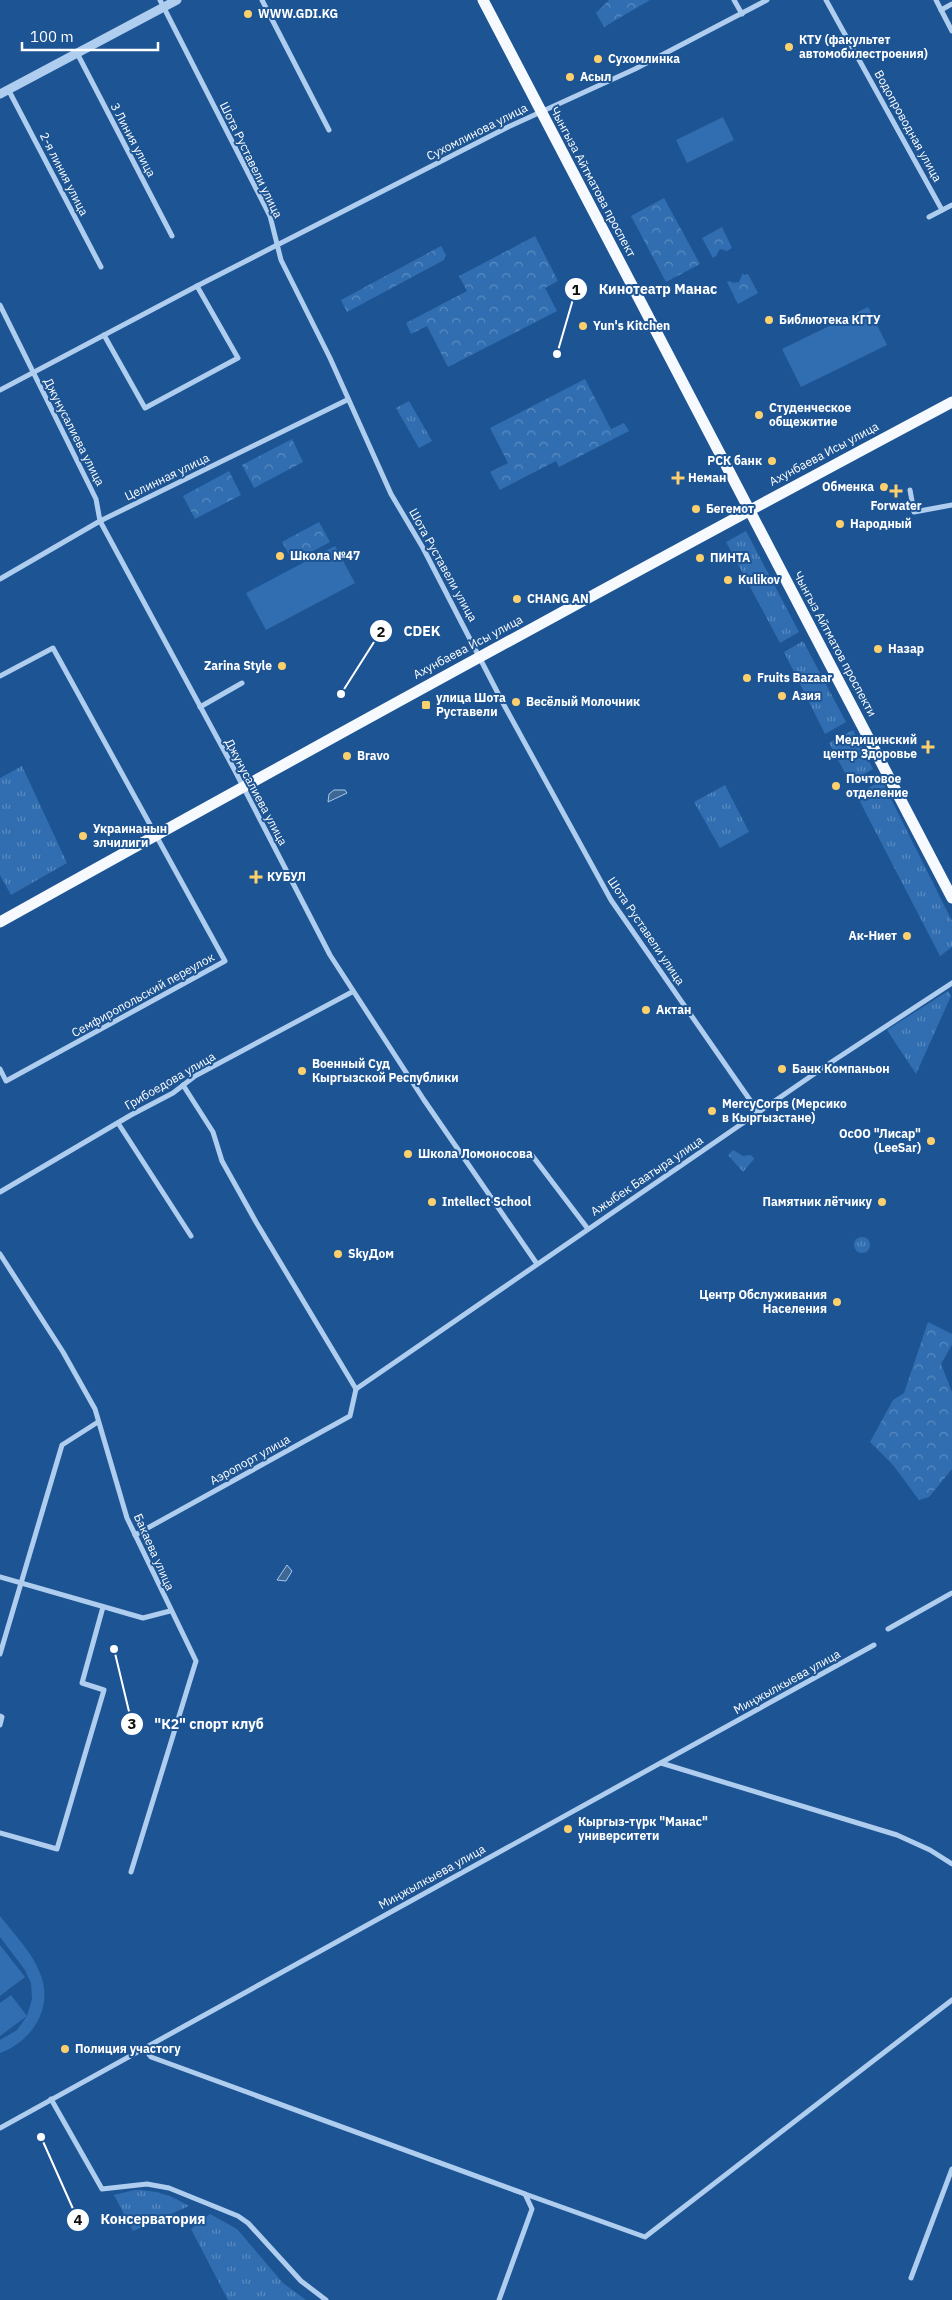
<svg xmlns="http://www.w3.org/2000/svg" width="952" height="2300" font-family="'IBM Plex Sans',sans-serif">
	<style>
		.grass { fill: url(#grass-tufts) }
		.forest { fill: url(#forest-crowns) }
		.pitch { fill: #316eb1 }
		.water { fill: #3f6793; stroke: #a2c9f0 }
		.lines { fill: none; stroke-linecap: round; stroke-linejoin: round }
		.minor { stroke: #afcdee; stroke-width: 5 }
		.tertiary { stroke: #afcdee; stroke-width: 9 }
		.primary { stroke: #f6faff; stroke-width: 11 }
		.poi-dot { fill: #fdd06e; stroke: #1d5493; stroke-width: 2 }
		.labels { text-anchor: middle; stroke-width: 4; stroke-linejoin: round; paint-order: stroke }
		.poi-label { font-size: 12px; font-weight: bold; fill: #fff; stroke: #1d5493; text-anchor: start }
		.street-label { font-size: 12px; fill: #fff; stroke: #1d5493 }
		.leader { fill: none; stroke: #fff; stroke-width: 2 }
		.callout-dot { fill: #fff; stroke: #1d5493; stroke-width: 2 }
		.mark-label { font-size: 15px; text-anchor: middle; font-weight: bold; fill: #111 }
		.callout-label { font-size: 14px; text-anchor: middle; font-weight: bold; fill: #fff; stroke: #1d5493; stroke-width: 4; stroke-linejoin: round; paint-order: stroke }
	</style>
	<defs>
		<pattern id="grass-tufts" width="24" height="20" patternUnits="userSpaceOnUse" patternTransform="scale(1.25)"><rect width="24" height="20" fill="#316eb1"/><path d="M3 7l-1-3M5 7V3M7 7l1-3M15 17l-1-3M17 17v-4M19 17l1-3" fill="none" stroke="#5a8bc1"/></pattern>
		<pattern id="forest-crowns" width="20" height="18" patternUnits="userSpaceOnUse" patternTransform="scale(1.25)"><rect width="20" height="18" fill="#316eb1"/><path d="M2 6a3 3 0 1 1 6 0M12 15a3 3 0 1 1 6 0" fill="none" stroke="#5a8bc1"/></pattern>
	</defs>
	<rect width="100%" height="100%" fill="#1d5493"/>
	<g class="grass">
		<path d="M409,401L432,441L419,448L396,408Z"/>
		<path d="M746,531L799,632L780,643L726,542Z"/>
		<path d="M803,641L846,722L825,734L784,652Z"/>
		<path d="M853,730L873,769L850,782L829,743Z"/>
		<path d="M22,766L67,863L11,895L0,875V778Z"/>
		<path d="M882,781L952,921V947L940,956L856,794Z"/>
		<path d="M725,785L749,832L720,848L694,802Z"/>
		<path d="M948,991L951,996L916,1074L887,1030Z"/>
		<path d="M733,1150L743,1156L751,1155L754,1159L743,1172L728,1155Z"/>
		<circle cx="862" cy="1245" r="8"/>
		<path d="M135,2190C157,2190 170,2195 189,2206L133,2231L114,2195Z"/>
		<path d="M210,2214L237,2229L283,2283L306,2300H228L191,2229Z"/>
	</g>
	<g class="forest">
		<path d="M609,0H650L604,27L596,13Z"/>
		<path d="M664,198L700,264L666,282L631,216Z"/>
		<path d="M722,227L732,248L727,251L720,249L716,256L713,258L702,238Z"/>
		<path d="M535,236L558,281L545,288L557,311L448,367L427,326L411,334L406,323L467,291L459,276Z"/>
		<path d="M441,246L446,255L444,260L347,312L341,300Z"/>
		<path d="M743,273L744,275L748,274L758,293L738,304L727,282L730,281L733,283L739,282Z"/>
		<path d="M585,379L611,429L624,423L629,431L559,467L556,461L500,490L490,472L508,463L490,428Z"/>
		<path d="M292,439L303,462L254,488L242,465Z"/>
		<path d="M229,471L241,495L195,519L183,496Z"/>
		<path d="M319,522L330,542L293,562L282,542Z"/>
		<path d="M928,1322L952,1334V1345L941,1364L952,1392V1469L929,1497L919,1500L893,1465L870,1442L893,1400L904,1393Z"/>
	</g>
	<g class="pitch">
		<path d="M723,117L734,140L687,163L676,140Z"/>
		<path d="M868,307L887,345L801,387L782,349Z"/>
		<path d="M335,546L355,583L266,630L246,593Z"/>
		<path d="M0,1916C14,1934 32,1952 40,1973C54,2007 33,2041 0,2053V2040L17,2030L27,2016L0,2036V2003L11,1995L27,2016L32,1999L31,1983L25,1970L0,1937Z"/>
		<path d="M0,1945L25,1977L0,1996Z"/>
	</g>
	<g class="water">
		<path d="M334,790H345L347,793L328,802L329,794Z"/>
		<path d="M287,1565L292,1571L286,1581L277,1580Z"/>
	</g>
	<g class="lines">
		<g class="minor">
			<path d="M160,0L270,216L281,260L330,358L391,494L423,548L504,705L611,900L759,1113"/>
			<path d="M262,0L329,130"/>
			<path d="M734,0L742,14"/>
			<path d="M826,0L942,210"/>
			<path d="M936,0L952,31"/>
			<path d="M941,10L952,4"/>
			<path d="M77,53L172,236"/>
			<path d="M8,89L101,267"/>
			<path d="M929,217L952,205"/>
			<path d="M0,305L96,499L100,521L234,769L330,955L424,1100L537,1264"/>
			<path d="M104,335L145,408L238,358L197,286"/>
			<path d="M0,390L197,286L508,127L635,69L767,0"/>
			<path d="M910,490L914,512L952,505"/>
			<path d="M0,579L100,521L347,400"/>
			<path d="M0,676L53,648L225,961L6,1081L0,1069"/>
			<path d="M200,707L242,683"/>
			<path d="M183,1085L213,1132L222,1161L256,1222L356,1389"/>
			<path d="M118,1123L191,1236"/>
			<path d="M531,1154L588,1229"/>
			<path d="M0,1192L131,1115L173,1093L195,1076L352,992"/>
			<path d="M0,1254L63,1352L95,1409L127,1518L196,1661L131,1872"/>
			<path d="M356,1389L833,1061L952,983"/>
			<path d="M135,1535L350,1416L356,1389"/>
			<path d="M0,1577L143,1618L170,1611"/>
			<path d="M888,1629L952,1593"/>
			<path d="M0,1654L62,1445L98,1422"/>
			<path d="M0,1716L2,1717L0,1725"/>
			<path d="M661,1763L897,1835L930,1850L952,1864"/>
			<path d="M0,1833L57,1849L104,1690L82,1683L103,1607"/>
			<path d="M144,2048L151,2057L525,2194L532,2209L499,2300"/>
			<path d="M51,2099L102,2189L147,2184L169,2188L238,2216L248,2223L301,2281L326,2300"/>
			<path d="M0,2128L874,1645"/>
			<path d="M514,2190L645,2237L952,2000"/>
			<path d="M911,2278L952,2169"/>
		</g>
		<path class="tertiary" d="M0,94L177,0"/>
		<g class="primary">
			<path d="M483,0L952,898"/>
			<path d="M0,922C316,746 633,572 952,402"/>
		</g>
	</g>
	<g class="poi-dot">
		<circle cx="248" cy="14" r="5"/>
		<circle cx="789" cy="47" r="5"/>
		<circle cx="598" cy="59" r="5"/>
		<circle cx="570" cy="77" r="5"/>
		<circle cx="769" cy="320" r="5"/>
		<circle cx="583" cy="326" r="5"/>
		<circle cx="759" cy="415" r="5"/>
		<circle cx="772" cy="461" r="5"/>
		<path d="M675.5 470.5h5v5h5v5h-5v5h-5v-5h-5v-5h5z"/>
		<circle cx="884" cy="487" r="5"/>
		<path d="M893.5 483.5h5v5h5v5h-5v5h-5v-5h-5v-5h5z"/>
		<circle cx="696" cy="509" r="5"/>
		<circle cx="840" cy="524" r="5"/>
		<circle cx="280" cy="556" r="5"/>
		<circle cx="700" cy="558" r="5"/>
		<circle cx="728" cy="580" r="5"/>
		<circle cx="517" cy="599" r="5"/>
		<circle cx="878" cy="649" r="5"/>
		<circle cx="282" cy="666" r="5"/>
		<circle cx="747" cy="678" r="5"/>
		<circle cx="782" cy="696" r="5"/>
		<circle cx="516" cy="702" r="5"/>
		<rect x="421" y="700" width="10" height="10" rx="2.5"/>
		<path d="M925.5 739.5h5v5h5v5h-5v5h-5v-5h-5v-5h5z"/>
		<circle cx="347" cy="756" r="5"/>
		<circle cx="836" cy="786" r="5"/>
		<circle cx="83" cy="836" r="5"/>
		<path d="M253.5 869.5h5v5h5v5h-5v5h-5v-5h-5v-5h5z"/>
		<circle cx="907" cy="936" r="5"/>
		<circle cx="646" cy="1010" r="5"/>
		<circle cx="782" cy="1069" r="5"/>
		<circle cx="302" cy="1071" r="5"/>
		<circle cx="712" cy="1111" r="5"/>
		<circle cx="931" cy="1141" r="5"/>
		<circle cx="408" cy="1154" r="5"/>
		<circle cx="432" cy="1202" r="5"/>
		<circle cx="882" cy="1202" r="5"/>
		<circle cx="338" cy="1254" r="5"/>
		<circle cx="837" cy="1302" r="5"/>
		<circle cx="568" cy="1829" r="5"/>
		<circle cx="65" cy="2049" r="5"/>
	</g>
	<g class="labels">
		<g class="poi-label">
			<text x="258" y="18">WWW.GDI.KG</text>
			<text x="799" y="44">КТУ (факультет<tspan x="799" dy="14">автомобилестроения)</tspan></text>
			<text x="608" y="63">Сухомлинка</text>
			<text x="580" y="81">Асыл</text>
			<text x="779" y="324">Библиотека КГТУ</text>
			<text x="593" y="330">Yun's Kitchen</text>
			<text x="769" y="412">Студенческое<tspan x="769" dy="14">общежитие</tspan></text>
			<text x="762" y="465" text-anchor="end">РСК банк</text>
			<text x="688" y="482">Неман</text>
			<text x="874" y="491" text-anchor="end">Обменка</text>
			<text x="896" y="510" text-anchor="middle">Forwater</text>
			<text x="706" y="513">Бегемот</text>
			<text x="850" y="528">Народный</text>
			<text x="290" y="560">Школа №47</text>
			<text x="710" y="562">ПИНТА</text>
			<text x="738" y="584">Kulikov</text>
			<text x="527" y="603">CHANG AN</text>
			<text x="888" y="653">Назар</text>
			<text x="272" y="670" text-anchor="end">Zarina Style</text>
			<text x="757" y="682">Fruits Bazaar</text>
			<text x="792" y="700">Азия</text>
			<text x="436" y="702">улица Шота<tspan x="436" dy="14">Руставели</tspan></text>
			<text x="526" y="706">Весёлый Молочник</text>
			<text x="917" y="744" text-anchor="end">Медицинский<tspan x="917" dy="14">центр Здоровье</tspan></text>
			<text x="357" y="760">Bravo</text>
			<text x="846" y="783">Почтовое<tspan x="846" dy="14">отделение</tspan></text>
			<text x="93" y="833">Украинанын<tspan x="93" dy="14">элчилиги</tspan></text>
			<text x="267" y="881">КУБУЛ</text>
			<text x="897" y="940" text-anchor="end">Ак-Ниет</text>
			<text x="656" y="1014">Актан</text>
			<text x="312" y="1068">Военный Суд<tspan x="312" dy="14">Кыргызской Республики</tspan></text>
			<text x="792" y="1073">Банк Компаньон</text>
			<text x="722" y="1108">MercyCorps (Мерсико<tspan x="722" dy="14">в Кыргызстане)</tspan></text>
			<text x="921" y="1138" text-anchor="end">ОсОО "Лисар"<tspan x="921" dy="14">(LeeSar)</tspan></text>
			<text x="418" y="1158">Школа Ломоносова</text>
			<text x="442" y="1206">Intellect School</text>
			<text x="872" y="1206" text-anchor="end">Памятник лётчику</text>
			<text x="348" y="1258">SkyДом</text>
			<text x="827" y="1299" text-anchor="end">Центр Обслуживания<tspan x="827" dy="14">Населения</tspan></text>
			<text x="578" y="1826">Кыргыз-түрк "Манас"<tspan x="578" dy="14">университети</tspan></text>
			<text x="75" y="2053">Полиция участогу</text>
		</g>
		<g class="street-label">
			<text transform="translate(908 126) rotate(61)" y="4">Водопроводная улица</text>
			<text transform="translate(477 132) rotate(-27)" y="4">Сухомлинова улица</text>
			<text transform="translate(133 140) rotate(62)" y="4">3 Линия улица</text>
			<text transform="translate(251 160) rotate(64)" y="4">Шота Руставели улица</text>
			<text transform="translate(64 174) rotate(63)" y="4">2-я линия улица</text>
			<text transform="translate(593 182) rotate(62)" y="4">Чынгыза Айтматова проспект</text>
			<text transform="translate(74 432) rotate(63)" y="4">Джунусалиева улица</text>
			<text transform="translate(824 454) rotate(-28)" y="4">Ахунбаева Исы улица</text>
			<text transform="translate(167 477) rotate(-26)" y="4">Целинная улица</text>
			<text transform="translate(443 565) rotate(61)" y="4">Шота Руставели улица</text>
			<text transform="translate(835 644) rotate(62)" y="4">Чынгыз Айтматов проспекти</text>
			<text transform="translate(468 647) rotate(-28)" y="4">Ахунбаева Исы улица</text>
			<text transform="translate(256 792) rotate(62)" y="4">Джунусалиева улица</text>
			<text transform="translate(646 931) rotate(56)" y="4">Шота Руставели улица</text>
			<text transform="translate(143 995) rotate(-29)" y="4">Семфиропольский переулок</text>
			<text transform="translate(170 1081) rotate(-30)" y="4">Грибоедова улица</text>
			<text transform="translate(647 1176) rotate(-34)" y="4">Ажыбек Баатыра улица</text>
			<text transform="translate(250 1460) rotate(-29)" y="4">Аэропорт улица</text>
			<text transform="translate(154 1552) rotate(66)" y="4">Бакаева улица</text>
			<text transform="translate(787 1682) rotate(-29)" y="4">Миңжылкыева улица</text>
			<text transform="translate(432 1877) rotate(-29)" y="4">Миңжылкыева улица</text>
		</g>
	</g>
	<path class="leader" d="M557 354L576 289M341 694L381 631M114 1649L132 1724M41 2137L78 2220"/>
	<g class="callout-dot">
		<circle cx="557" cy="354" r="5"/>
		<circle cx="341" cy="694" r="5"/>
		<circle cx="114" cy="1649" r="5"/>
		<circle cx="41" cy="2137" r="5"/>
		<circle cx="576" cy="289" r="12"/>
		<circle cx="381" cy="631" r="12"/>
		<circle cx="132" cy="1724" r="12"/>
		<circle cx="78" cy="2220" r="12"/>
	</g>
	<g class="mark-label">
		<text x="576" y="295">1</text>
		<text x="381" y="637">2</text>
		<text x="132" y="1729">3</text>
		<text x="78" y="2225">4</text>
	</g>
	<g class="callout-label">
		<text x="658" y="294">Кинотеатр Манас</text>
		<text x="422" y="636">CDEK</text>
		<text x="209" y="1729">"К2" спорт клуб</text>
		<text x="153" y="2224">Консерватория</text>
	</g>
	<path d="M22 42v8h136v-8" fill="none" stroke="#ffffff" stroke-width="2.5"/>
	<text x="30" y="42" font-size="15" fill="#ffffff" stroke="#1d5493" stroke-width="4" paint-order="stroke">100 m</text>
</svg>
